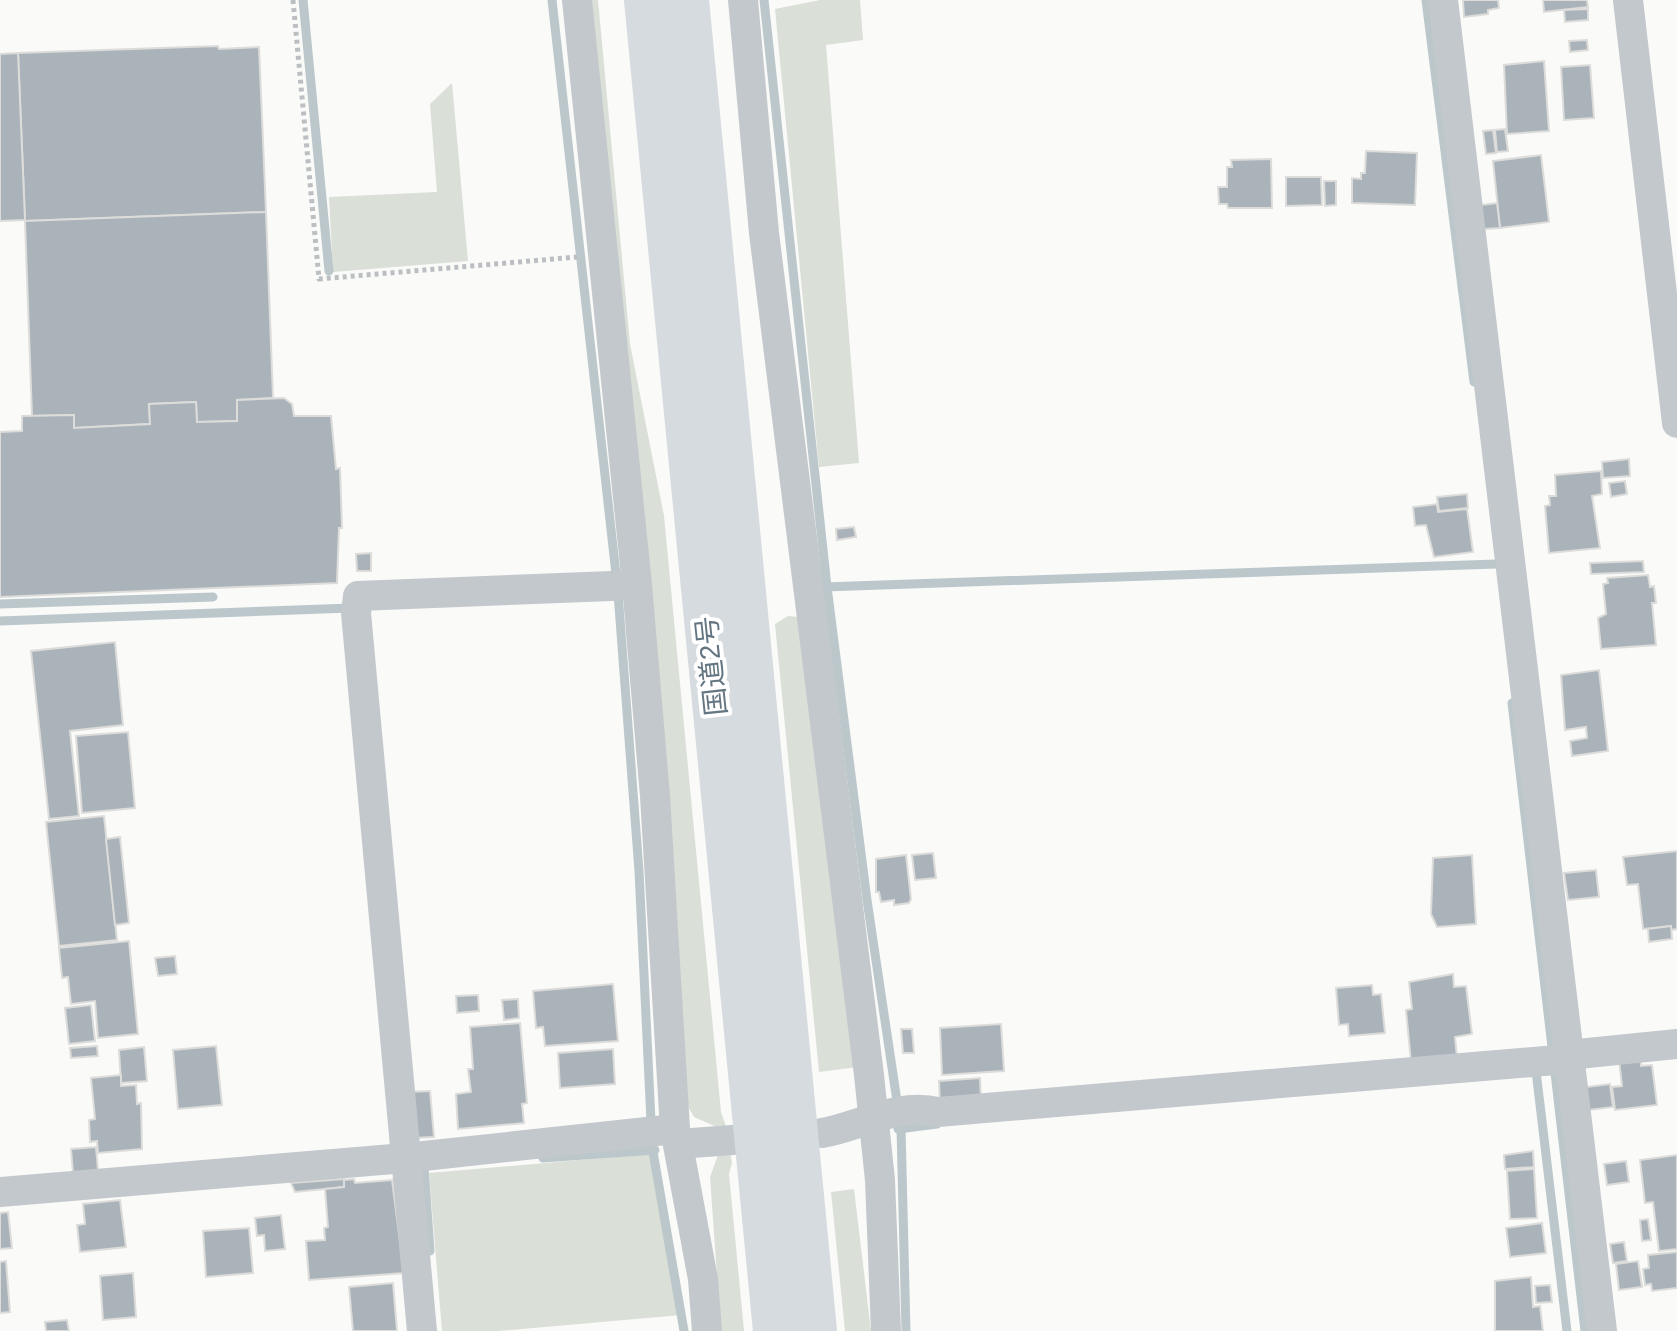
<svg xmlns="http://www.w3.org/2000/svg" width="1677" height="1331" font-family="Arial,'Noto Sans JP',sans-serif">
	<style>
		.green { fill: #dadfd7 }
		.lines { fill: none; stroke-linecap: round; stroke-linejoin: round }
		.stream { stroke: #bbc7cb; stroke-width: 9 }
		.building { fill: #aab3b9; stroke: #dcdcda; stroke-width: 2 }
		.path { stroke: #bbbfc2; stroke-width: 5; stroke-dasharray: 4 4; stroke-linecap: butt }
		.street { stroke: #c3c8cc; stroke-width: 30 }
		.highway { stroke: #d6dbdf; stroke-width: 44 }
		.labels { text-anchor: middle; stroke-width: 8; stroke-linejoin: round; paint-order: stroke }
		.street-label { font-size: 28px; fill: #657683; stroke: #fff }
	</style>
	<rect width="100%" height="100%" fill="#fafaf8"/>
	<g class="green">
		<path d="M587,0H598L630,344L664,516L721,1112L728,1132L694,1117L686,1103Z"/>
		<path d="M820,0H860L863,40L826,45L859,463L819,467L775,9Z"/>
		<path d="M452,83L468,261L333,272L329,197L437,192L430,104Z"/>
		<path d="M788,616L798,617L858,1067L819,1072L775,624Z"/>
		<path d="M729,1146L732,1163L729,1174L744,1331H721L710,1177L718,1155Z"/>
		<path d="M650,1154L681,1315L499,1331H442L429,1173Z"/>
		<path d="M854,1189L871,1331H845L831,1192Z"/>
	</g>
	<g class="lines">
		<g class="stream">
			<path d="M303,0L329,271"/>
			<path d="M552,0L616,574"/>
			<path d="M764,0L827,587L867,900L901,1128L906,1331"/>
			<path d="M1426,0L1474,382"/>
			<path d="M824,587L1496,564"/>
			<path d="M618,593L639,871L651,1121"/>
			<path d="M0,604L213,597"/>
			<path d="M0,621L351,608"/>
			<path d="M1512,703L1585,1331"/>
			<path d="M1536,1071L1567,1331"/>
			<path d="M898,1129L937,1124"/>
			<path d="M652,1146L684,1331"/>
			<path d="M543,1158L655,1150"/>
			<path d="M424,1167L430,1251"/>
		</g>
	</g>
	<g class="building">
		<path d="M1463,0H1498L1499,8L1488,10V14L1464,17Z"/>
		<path d="M1543,0H1587L1588,7L1544,12Z"/>
		<path d="M1588,9V20L1565,22L1564,10Z"/>
		<path d="M1587,40L1588,50L1570,52L1569,41Z"/>
		<path d="M218,46L219,49L259,47L266,212L25,221L18,53Z"/>
		<path d="M18,53L25,220L0,221V54Z"/>
		<path d="M1544,61L1549,131L1507,134L1504,65Z"/>
		<path d="M1590,65L1594,118L1564,120L1561,67Z"/>
		<path d="M1505,129L1508,151L1497,152L1495,130Z"/>
		<path d="M1493,130L1496,153L1486,154L1483,131Z"/>
		<path d="M1366,151L1417,153L1415,205L1352,203V178L1361,179V173H1365Z"/>
		<path d="M1541,155L1549,222L1500,228L1493,161Z"/>
		<path d="M1271,159L1272,208H1228L1227,204H1219L1218,187H1227V167H1232L1231,160Z"/>
		<path d="M1286,177H1321L1322,205L1286,206Z"/>
		<path d="M1324,181H1336V205L1325,206Z"/>
		<path d="M1497,203L1500,228L1484,229L1481,205Z"/>
		<path d="M266,212L273,398L237,400V421L197,422L196,402L149,404L150,424L74,428V415L32,416L25,221Z"/>
		<path d="M284,398L292,404L294,416H331L336,469L340,468L342,528H339L337,583L0,597V432L22,431V416L74,415V428L150,424L149,404L196,402L197,422L237,421V400Z"/>
		<path d="M1629,459L1630,476L1603,478L1602,462Z"/>
		<path d="M1601,471L1602,494L1592,496L1600,548L1549,553L1545,506L1550,505L1549,496H1556L1555,475Z"/>
		<path d="M1625,481L1627,494L1611,497L1609,483Z"/>
		<path d="M1467,494L1468,508L1439,511L1437,497Z"/>
		<path d="M1437,504L1438,512L1467,509L1473,552L1434,557L1426,525L1415,526L1413,507Z"/>
		<path d="M854,527L856,537L837,540L836,529Z"/>
		<path d="M371,553V571H357L356,554Z"/>
		<path d="M1643,561L1644,572L1591,574L1590,563Z"/>
		<path d="M1648,575L1650,587L1654,586L1656,603H1652L1656,645L1601,649L1598,618L1606,614L1603,584L1608,583L1607,578Z"/>
		<path d="M115,642L123,725L70,731L79,816L49,819L31,651Z"/>
		<path d="M1599,670L1608,751L1572,756L1570,741L1587,738L1586,727L1565,730L1561,675Z"/>
		<path d="M128,732L135,808L82,813L76,736Z"/>
		<path d="M104,816L117,940L59,946L46,822Z"/>
		<path d="M120,837L129,923L115,925L106,839Z"/>
		<path d="M1677,851V929L1671,930V926L1643,929L1638,884L1627,885L1623,857Z"/>
		<path d="M933,853L936,878L915,880L912,855Z"/>
		<path d="M906,855L911,899L909,903L894,905V900L881,902L879,892H876V859Z"/>
		<path d="M1472,855L1476,924L1437,927L1431,914L1433,858Z"/>
		<path d="M1596,870L1599,897L1568,900L1564,873Z"/>
		<path d="M1671,926L1672,939L1649,942L1648,929Z"/>
		<path d="M129,941L138,1034L98,1038L95,1001L71,1004L68,977L62,978L59,948Z"/>
		<path d="M175,956L177,974L158,976L155,958Z"/>
		<path d="M1453,974L1454,987L1466,986L1472,1034L1455,1037L1457,1058L1411,1062L1406,1010L1412,1009L1409,982Z"/>
		<path d="M613,984L618,1041L545,1046L543,1027L536,1028L533,991Z"/>
		<path d="M1372,985L1373,995L1381,994L1385,1033L1349,1036L1348,1024L1339,1025L1336,988Z"/>
		<path d="M478,995L479,1011L457,1013L456,996Z"/>
		<path d="M518,999L519,1018L504,1020L502,1000Z"/>
		<path d="M91,1005L95,1041L69,1044L65,1008Z"/>
		<path d="M520,1023L527,1103L522,1104L524,1123L458,1129L456,1094L471,1092L468,1069H473L470,1027Z"/>
		<path d="M1001,1024L1004,1071L942,1075L940,1028Z"/>
		<path d="M901,1029H912L914,1053H903Z"/>
		<path d="M97,1046L98,1056L71,1058L70,1048Z"/>
		<path d="M216,1046L222,1105L178,1109L173,1050Z"/>
		<path d="M144,1047L147,1081L121,1083L119,1050Z"/>
		<path d="M613,1049L615,1084L560,1088L558,1053Z"/>
		<path d="M1640,1057L1641,1066L1652,1065L1657,1105L1615,1110L1612,1087L1622,1086L1619,1060Z"/>
		<path d="M121,1075V1086L136,1085L137,1104L141,1103L142,1149L98,1153L97,1141L90,1142L89,1120L95,1119L91,1078Z"/>
		<path d="M980,1078L981,1100L940,1103L939,1081Z"/>
		<path d="M1610,1084L1613,1107L1589,1110L1586,1087Z"/>
		<path d="M430,1091L434,1137L412,1138L409,1092Z"/>
		<path d="M96,1147L98,1170L73,1173L71,1149Z"/>
		<path d="M1533,1151L1534,1167L1505,1169L1504,1155Z"/>
		<path d="M1677,1155V1249L1659,1251L1653,1202L1645,1203L1640,1160Z"/>
		<path d="M1626,1161L1629,1182L1607,1185L1604,1164Z"/>
		<path d="M1534,1169L1537,1218L1510,1219L1507,1171Z"/>
		<path d="M344,1179V1187L295,1192L291,1183Z"/>
		<path d="M354,1179L355,1183L392,1180L404,1273L309,1280L306,1241L325,1240L324,1228L328,1227L325,1189L344,1187V1180Z"/>
		<path d="M120,1200L126,1247L80,1252L77,1225L85,1224L83,1204Z"/>
		<path d="M8,1212L12,1248L0,1249V1213Z"/>
		<path d="M281,1215L285,1249L265,1251L264,1235L257,1236L255,1218Z"/>
		<path d="M1648,1219L1651,1240L1642,1241L1640,1220Z"/>
		<path d="M1542,1223L1546,1253L1510,1257L1506,1228Z"/>
		<path d="M249,1228L253,1273L206,1277L203,1231Z"/>
		<path d="M1624,1242L1627,1261L1613,1263L1610,1244Z"/>
		<path d="M1677,1252V1288L1652,1291L1651,1284L1645,1285L1643,1269L1649,1268L1648,1255Z"/>
		<path d="M6,1261L10,1312L0,1313V1262Z"/>
		<path d="M1638,1261L1642,1287L1619,1290L1616,1264Z"/>
		<path d="M133,1273L136,1317L103,1320L100,1276Z"/>
		<path d="M1531,1277L1533,1307L1540,1306L1543,1331H1495V1281Z"/>
		<path d="M393,1283L397,1331H353L349,1287Z"/>
		<path d="M1550,1285L1552,1302L1536,1303L1535,1286Z"/>
		<path d="M67,1320L69,1331H46L45,1322Z"/>
	</g>
	<g class="lines">
		<path class="path" d="M293,0L319,279L577,257"/>
		<g class="street">
			<path d="M577,0L637,585L655,796L675,1129L703,1279L707,1331"/>
			<path d="M743,0L764,233L869,1075L880,1180L886,1331"/>
			<path d="M1443,0L1602,1331"/>
			<path d="M1628,0L1677,423"/>
			<path d="M1568,1055L1677,1044"/>
			<path d="M822,1133C861,1126 898,1102 938,1112L1568,1059"/>
			<path d="M678,1144L733,1140"/>
			<path d="M0,1192L405,1158L675,1129"/>
			<path d="M422,1331L356,613L358,596L637,585"/>
		</g>
		<g class="highway">
			<path d="M646,0L775,1331"/>
			<path d="M687,0L815,1331"/>
		</g>
	</g>
	<g class="labels">
		<g class="street-label">
			<text transform="translate(711 666) rotate(-96)" y="10">国道2号</text>
		</g>
	</g>
</svg>
